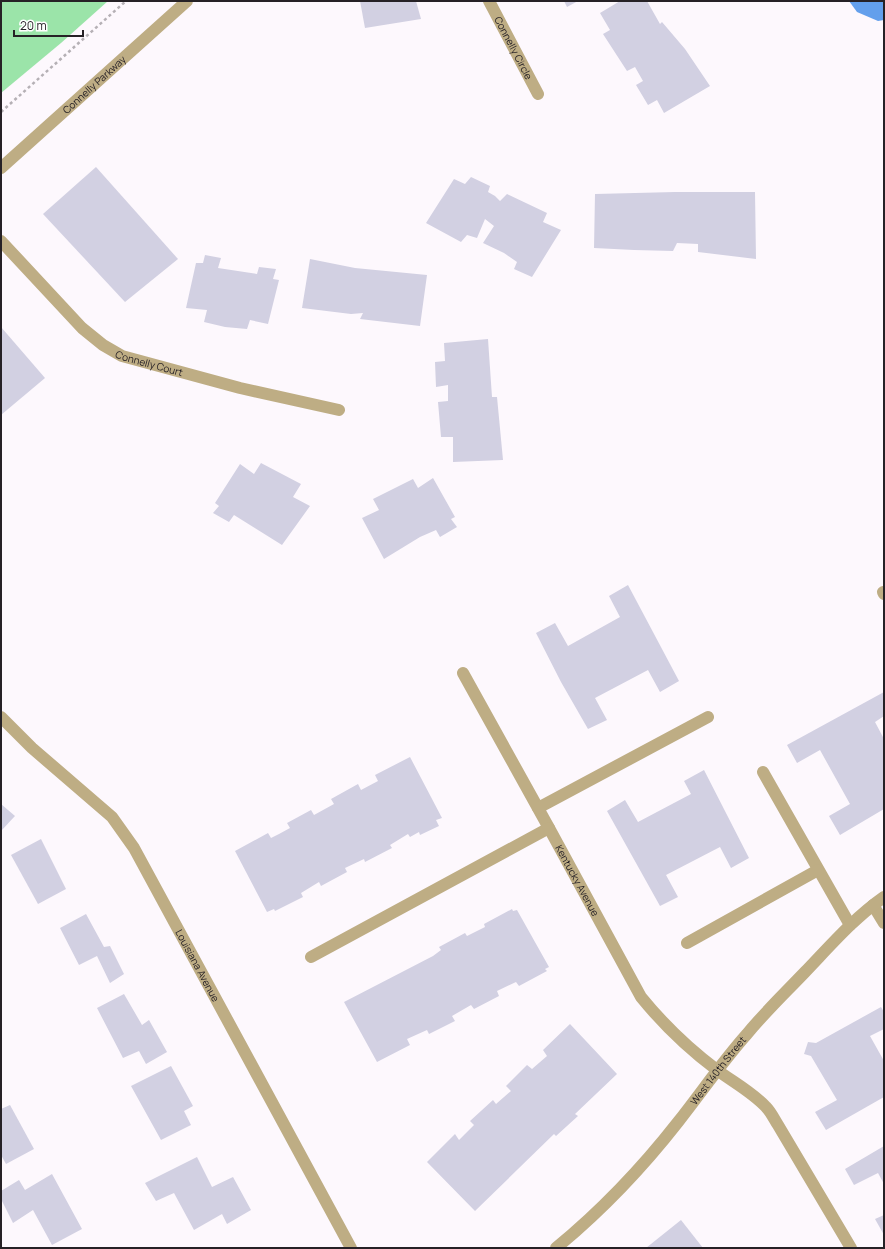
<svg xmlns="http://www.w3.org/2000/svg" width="885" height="1249" font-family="Manrope,sans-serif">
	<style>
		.green { fill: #9be4a9 }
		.water { fill: #639fec }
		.building { fill: #d2d0e2 }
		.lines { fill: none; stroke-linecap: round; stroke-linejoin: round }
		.path { stroke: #b5b0b5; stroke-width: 2.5; stroke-dasharray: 3 3; stroke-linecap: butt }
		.minor { stroke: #bead84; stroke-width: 12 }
		.labels { text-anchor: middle; stroke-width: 3; stroke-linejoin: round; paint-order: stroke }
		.street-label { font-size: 10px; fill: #262126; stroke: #fff }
	</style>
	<rect width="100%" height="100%" fill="#fdf8fd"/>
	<path class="green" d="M1,1H108L61,43L1,93Z"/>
	<path class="water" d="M849,1H884V20L878,21L857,12Z"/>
	<g class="building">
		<path d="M360,1H416L421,19L365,28Z"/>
		<path d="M564,1H578L567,7Z"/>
		<path d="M620,1H647L660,24L662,22L685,49L710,86L664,113L657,100L648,105L636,85L643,81L635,67L627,71L603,34L610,30L600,13Z"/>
		<path d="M96,167L178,259L125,302L43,214Z"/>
		<path d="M471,177L490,186L488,192L495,196L500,201L507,194L547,213L543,222L561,230L532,277L514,269L517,262L504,253L483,243L494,226L485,219L477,238L467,235L461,242L426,223L454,179L465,184Z"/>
		<path d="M675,192H755L756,259L698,252V244L677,243L673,251L634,250L594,248L595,194Z"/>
		<path d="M205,255L221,258L218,268L257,274L259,267L276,269L273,279L279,280L268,324L250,320L247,329L225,327L204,322L207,310L186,308L196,263H203Z"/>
		<path d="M310,259L355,268L427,275L420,326L360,319L363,313L351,314L302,308Z"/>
		<path d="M1,327L45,378L1,415Z"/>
		<path d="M488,339L492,397H497L503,460L453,462V437H441L438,402L448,401V385L436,387L435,362L445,361L444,343Z"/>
		<path d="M261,463L301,484L293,497L310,506L282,545L234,515L229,522L213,513L219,506L215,503L240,464L254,474Z"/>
		<path d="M433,478L455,517L451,519L457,527L440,537L436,530L420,537L384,559L362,518L379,510L373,499L413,479L418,488Z"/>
		<path d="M628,585L679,681L660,692L648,670L595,698L607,720L588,729L561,682L536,633L555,623L568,646L620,617L609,596Z"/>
		<path d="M884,692V716L875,722L884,739V809L840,835L829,816L850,804L820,750L797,763L787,745Z"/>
		<path d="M410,757L442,818L436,820L439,826L420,835L419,832L410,837L408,834L390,845L392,848L365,862L364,859L345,868L347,872L321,886L319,882L301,893L303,897L275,911L274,909L267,912L235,851L268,833L271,838L279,834L290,828L287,823L311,810L314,815L334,804L331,799L358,784L361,790L378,781L375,775Z"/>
		<path d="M704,770L749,858L731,868L720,847L666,875L678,897L660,906L607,811L625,800L638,822L691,794L684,781Z"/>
		<path d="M1,804L15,816L1,831Z"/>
		<path d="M41,839L66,889L38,904L11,855Z"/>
		<path d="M512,909L513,911L517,910L549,967L545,969L547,971L519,986L516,982L497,991L499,996L474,1009L471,1005L452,1016L455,1021L429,1034L427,1030L407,1039L410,1045L377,1062L344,1002L433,956L441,950L439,947L465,933L467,936L485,927L484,924Z"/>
		<path d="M86,914L104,947L110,946L124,974L110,983L97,956L79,965L60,928Z"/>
		<path d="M124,994L142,1025L149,1020L167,1052L146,1064L139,1051L123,1058L97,1008Z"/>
		<path d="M881,1007L884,1012V1029L870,1036L884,1061V1097L826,1130L815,1112L837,1100L811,1056L804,1054L808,1042L816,1043Z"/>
		<path d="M570,1024L617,1074L575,1114L578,1116L556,1136L554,1134L475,1211L427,1162L455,1134L459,1140L474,1125L470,1121L493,1100L496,1104L511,1091L506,1086L527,1065L532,1069L547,1056L543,1050Z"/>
		<path d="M171,1066L193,1106L184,1111L191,1125L161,1140L131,1086Z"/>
		<path d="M10,1105L34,1149L6,1164L1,1155V1109Z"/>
		<path d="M884,1146V1184L878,1173L854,1185L845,1169Z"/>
		<path d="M197,1157L212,1187L233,1177L251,1210L227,1224L222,1214L194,1230L174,1193L156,1201L145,1183Z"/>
		<path d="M52,1174L82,1229L52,1245L33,1210L13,1223L1,1199V1191L19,1180L25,1190Z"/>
		<path d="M884,1215V1235L875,1219Z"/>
		<path d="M681,1220L703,1248H646Z"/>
	</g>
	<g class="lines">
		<path class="path" d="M1,112L126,1"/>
		<g class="minor">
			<path id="s1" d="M489,1L538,94"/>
			<path id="s2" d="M1,168L187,1"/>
			<path id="s3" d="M1,241L82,328L103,345L122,356L240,388L339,410"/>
			<path d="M883,592L884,594"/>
			<path id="s4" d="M463,673L549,828L641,997C663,1024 689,1049 717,1070C733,1082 752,1092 766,1107C771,1112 774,1119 778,1125L851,1248"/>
			<path id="s5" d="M1,717L32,748L112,817L134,848L351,1248"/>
			<path d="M763,772L850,925"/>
			<path d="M538,808L708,717"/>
			<path d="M873,905L884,923"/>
			<path d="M687,943L818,870"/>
			<path d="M311,957L549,828"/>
			<path id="s6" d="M556,1248C601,1211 642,1168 678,1122C701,1093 722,1062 747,1034C765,1012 786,992 805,972C830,946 854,918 884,897"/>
		</g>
	</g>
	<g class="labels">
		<g class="street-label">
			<text dy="4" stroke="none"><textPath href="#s1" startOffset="53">Connelly Circle</textPath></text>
			<text dy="4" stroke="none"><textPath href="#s2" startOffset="125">Connelly Parkway</textPath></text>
			<text dy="4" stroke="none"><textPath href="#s3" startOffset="196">Connelly Court</textPath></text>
			<text dy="4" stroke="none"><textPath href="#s4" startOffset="237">Kentucky Avenue</textPath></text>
			<text dy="4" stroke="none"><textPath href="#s5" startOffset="321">Louisiana Avenue</textPath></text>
			<text dy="4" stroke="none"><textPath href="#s6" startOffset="241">West 140th Street</textPath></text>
		</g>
	</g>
	<rect width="885" height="1249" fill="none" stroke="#262126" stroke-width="4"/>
	<path d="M14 30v6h69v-6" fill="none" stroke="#262126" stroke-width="2"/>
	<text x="20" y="30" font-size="12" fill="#262126" stroke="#ffffff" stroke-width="3" paint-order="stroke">20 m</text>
</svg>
